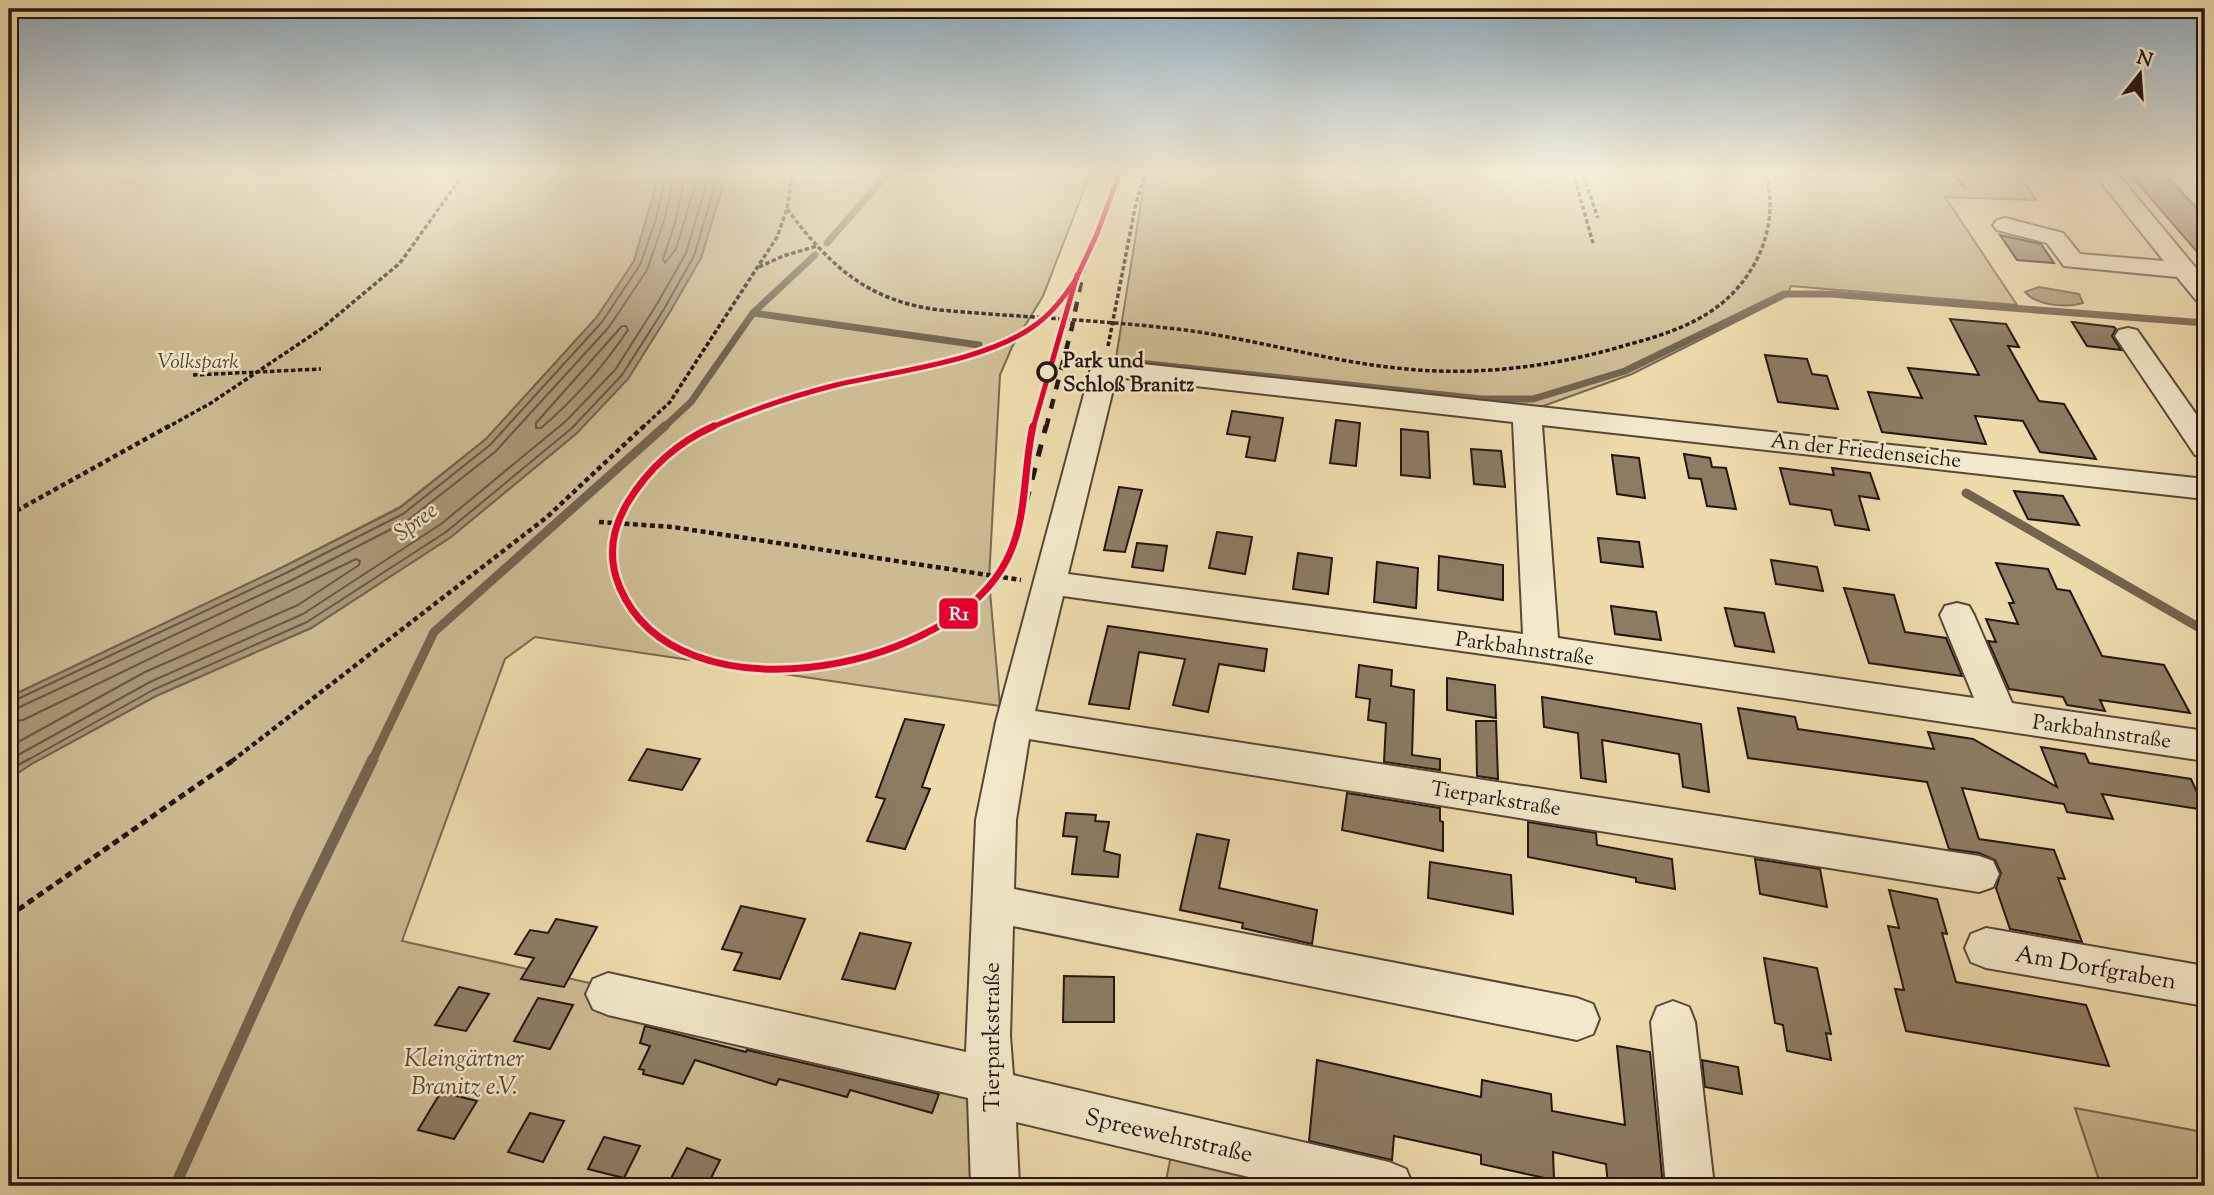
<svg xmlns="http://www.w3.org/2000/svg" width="2214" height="1195" font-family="'Sorts Mill Goudy',serif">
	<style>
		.green { fill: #cbba92; stroke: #776852; stroke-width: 2 }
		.water { fill: #a89877; stroke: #73644e; stroke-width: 2 }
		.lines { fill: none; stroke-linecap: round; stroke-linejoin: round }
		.shore-far1 { stroke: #665744; stroke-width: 2 }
		.shore { stroke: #665744; stroke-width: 2.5 }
		.stream-far2 { stroke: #73644e; stroke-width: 7 }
		.stream-far1 { stroke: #73644e; stroke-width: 9 }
		.stream { stroke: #73644e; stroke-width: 11 }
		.building { fill: #8c7c62; stroke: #231611; stroke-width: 2 }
		.minor-casing { stroke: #564738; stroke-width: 4 }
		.path-far2 { stroke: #231611; stroke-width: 3.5; stroke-dasharray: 4.5 2.5; stroke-linecap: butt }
		.path-far1 { stroke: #231611; stroke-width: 4.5; stroke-dasharray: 5 3.5; stroke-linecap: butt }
		.path { stroke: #231611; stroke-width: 5; stroke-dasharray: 7 4.5; stroke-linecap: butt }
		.minor { fill: #f3e8c9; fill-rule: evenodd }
		.rail-far1 { stroke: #231611; stroke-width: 4.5; stroke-dasharray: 10 10; stroke-linecap: butt }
		.rail { stroke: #231611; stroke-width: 5; stroke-dasharray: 12 12; stroke-linecap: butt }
		.rail-1-far1-casing { stroke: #f3e8c9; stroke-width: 10 }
		.rail-1-casing { stroke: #f3e8c9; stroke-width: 12 }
		.rail-1-far1 { stroke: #e4002b; stroke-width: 5 }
		.rail-1 { stroke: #e4002b; stroke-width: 7 }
		.stop-dot { fill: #f3e8c9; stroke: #231611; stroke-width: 3.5 }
		.labels { text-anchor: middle; stroke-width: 5; stroke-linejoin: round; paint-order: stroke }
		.stop-label { font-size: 21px; font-weight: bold; fill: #231611; stroke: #f3e8c9; text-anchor: start }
		.park-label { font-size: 21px; font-style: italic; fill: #554738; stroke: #f3e8c9 }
		.street-label { font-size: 21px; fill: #231611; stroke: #f3e8c9 }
		.water-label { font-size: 23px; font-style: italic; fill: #584a3a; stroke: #f3e8c9 }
		.near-street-label { font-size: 24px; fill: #231611; stroke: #f3e8c9 }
		.near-park-label { font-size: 24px; font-style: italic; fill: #554738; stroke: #f3e8c9 }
		.line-badge { stroke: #f3e8c9; stroke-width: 2.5 }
		.badge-label { font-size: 19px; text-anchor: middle; font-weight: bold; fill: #fff }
	</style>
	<rect width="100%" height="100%" fill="#eddbac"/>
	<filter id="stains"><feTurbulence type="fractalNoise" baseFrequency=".00286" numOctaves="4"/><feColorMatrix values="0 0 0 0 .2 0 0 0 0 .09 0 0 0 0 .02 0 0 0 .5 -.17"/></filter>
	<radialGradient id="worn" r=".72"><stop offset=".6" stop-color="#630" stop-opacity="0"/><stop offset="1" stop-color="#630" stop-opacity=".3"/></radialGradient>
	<g class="green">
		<path d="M9,172H660L634,261L597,317L486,439L400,507L283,567L9,697Z"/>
		<path d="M727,172H1091L1043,296L1012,347L1000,375L989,580L1000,706L535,637L505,659L402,941L966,1067L973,1186H9V779L33,763L156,696L311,628L451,537L577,433L701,258Z"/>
		<path d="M1146,172H2017L2036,200L1945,197L2017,305L1791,286L1787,296L1632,374L1535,409L1115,364Z"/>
		<path d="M2075,1108L2197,1131L2205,1152V1186H2101Z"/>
		<path d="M1172,1150L1283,1176L1282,1186H1165Z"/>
	</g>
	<g class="water">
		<path d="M660,172H727L701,258L670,312L628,379L577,433L451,537L311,628L156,696L33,763L9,779V697L283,567L400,508L486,439L597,317L634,261Z"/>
		<path d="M2039,287L2079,294L2083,303C2067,308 2037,306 2025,292Z"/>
	</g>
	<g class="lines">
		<g class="shore-far1">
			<path d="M686,172L675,223L663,259L665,263L676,249L699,172"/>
			<path d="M622,326H626L628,330C603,367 575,399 541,428H536V423Z"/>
			<path d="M9,703L286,573L403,514L490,445L602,322L640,265L656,219L667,172"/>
			<path d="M9,712L290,581L407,521L495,452L609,327L647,270L664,221L675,172"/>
			<path d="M9,722L23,720L356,559L360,561L359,565L298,605L145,672L9,747"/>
			<path d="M9,760L150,682L303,614L441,524L566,421L615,370L657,304L686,253L710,172"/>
			<path d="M26,761L153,690L307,622L446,532L572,428L622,375L664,309L694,256L719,172"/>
		</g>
		<path class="shore" d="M9,770L29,759"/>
		<g class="stream-far2">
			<path d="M827,243L889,172"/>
			<path d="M753,313L979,345"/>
			<path d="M1110,360L1482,399H1533L1625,371L1784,294H1830L2205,323"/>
			<path d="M663,428L691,402L753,313L815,255"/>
		</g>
		<g class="stream-far1">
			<path d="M1966,493L2205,631"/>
			<path d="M372,761L434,632L665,426"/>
		</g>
		<path class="stream" d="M175,1186L299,911L373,759"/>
	</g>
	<g class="building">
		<path d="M2128,172H2163L2205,217V261Z"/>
		<path d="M2000,235L2041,244L2054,263L2017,260Z"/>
		<path d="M1950,319L2006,324L2019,347L2008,346L2039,401L2064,404L2096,459L2040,452L2023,421L1975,416L1986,444L1882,432L1868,392L1922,398L1908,368L1979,375Z"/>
		<path d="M2072,322L2114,327L2116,329L2112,336L2121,350L2087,346Z"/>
		<path d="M1765,355L1807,359L1812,374L1827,376L1838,409L1778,402Z"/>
		<path d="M1232,411L1283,418L1275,461L1246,457L1250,437L1227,434Z"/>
		<path d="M1336,420L1360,423L1356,466L1330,463Z"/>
		<path d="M1401,429L1428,432L1430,478L1401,475Z"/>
		<path d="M1471,449L1501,451L1505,487L1474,484Z"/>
		<path d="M1684,454L1710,458L1712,467L1726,468L1736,509L1707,506L1701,479L1689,478Z"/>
		<path d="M1612,455L1639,458L1645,498L1617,494Z"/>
		<path d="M1780,468L1834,475L1832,468L1870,473L1879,499L1859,496L1869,530L1835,525L1831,510L1790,504Z"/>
		<path d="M1119,487L1142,490L1125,552L1104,550Z"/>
		<path d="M2014,491L2063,496L2079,525L2028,519Z"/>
		<path d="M1217,532L1252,537L1245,574L1209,568Z"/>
		<path d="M1598,538L1639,542L1643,567L1601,562Z"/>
		<path d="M1137,543L1167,546L1163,571L1132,567Z"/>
		<path d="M1298,553L1332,558L1328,594L1293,589Z"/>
		<path d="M1439,556L1503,565V600L1438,590Z"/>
		<path d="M1771,560L1817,567L1823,591L1776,584Z"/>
		<path d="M1377,562L1418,568L1416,608L1374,602Z"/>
		<path d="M1996,563L2048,569L2057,589L2070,591L2102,656L2164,665L2190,713L2100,700L2105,711L2067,705L2063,697L2009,689L1988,641L1996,642L1986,619L2018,624L2009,603H2014Z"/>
		<path d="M1844,588L1894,595L1905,632L1946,638L1962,676L1869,663Z"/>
		<path d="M1611,606L1656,612L1661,640L1615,634Z"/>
		<path d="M1725,608L1764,613L1774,652L1735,646Z"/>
		<path d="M1108,626L1267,649L1264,671L1219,664L1208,712L1173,705L1185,659L1139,652L1129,709L1089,704Z"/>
		<path d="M1359,665L1392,670L1391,686L1414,690L1412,755L1440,759V770L1384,762L1386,723L1368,720L1370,699L1356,697Z"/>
		<path d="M1447,678L1495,685L1496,718L1447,710Z"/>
		<path d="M1542,697L1701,724L1709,792L1683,787L1679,754L1602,740L1606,782L1581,778L1578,733L1544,727Z"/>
		<path d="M1738,708L1795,717L1798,729L1934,749L1928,732L1973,739L2057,787L2041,747L2085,754L2089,763L2191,779L2205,810L2102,794L2113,819L2067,812L2064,804L1962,788L1979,839L2054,850L2065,879L2058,878L2082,942L2010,929L1996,888L2001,873L1995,860L1979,853L1949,849L1927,782L1748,758Z"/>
		<path d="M905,719L944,725L922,787L930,789L905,849L867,841L885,799L876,797Z"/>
		<path d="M1476,721H1496L1498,779L1477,776Z"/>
		<path d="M647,749L700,759L682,790L629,780Z"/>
		<path d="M1347,793L1440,808V821L1443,822V851L1342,830Z"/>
		<path d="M1066,813L1096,815L1095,821L1109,822L1104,851L1120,855L1118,877L1072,874L1077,837L1063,836Z"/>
		<path d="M1528,822L1596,833L1597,845L1672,859L1675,889L1636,882V878L1528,857Z"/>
		<path d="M1197,834L1229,840L1219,888L1317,910L1312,944L1242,928L1243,923L1180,910Z"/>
		<path d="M1755,859L1820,869L1827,907L1760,894Z"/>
		<path d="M1430,862L1511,875L1513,914L1428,898Z"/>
		<path d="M1889,890L1937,899L1947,934L1942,933L1956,982L2086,1005L2109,1066L1906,1031L1895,989L1904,990L1888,926L1899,928Z"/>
		<path d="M741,906L805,919L780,979L734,970L742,953L722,949Z"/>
		<path d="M556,919L597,927L564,987L521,979L534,958L515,954L530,930L548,933Z"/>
		<path d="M860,933L911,943L895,989L842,979Z"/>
		<path d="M1764,958L1817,968L1831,1034L1826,1033L1831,1060L1787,1051L1783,1025L1775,1023Z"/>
		<path d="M1064,976L1114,977V1022H1063Z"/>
		<path d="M459,987L489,994L466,1031L435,1025Z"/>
		<path d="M538,998L573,1005L550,1049L514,1041Z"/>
		<path d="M645,1026L746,1052L747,1050L939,1094L932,1113L850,1090L847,1097L779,1079L776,1085L695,1060L683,1084L643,1074L644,1070L639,1069L650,1046L640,1043Z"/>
		<path d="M1617,1046L1650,1052L1663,1186H1608L1606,1164L1553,1152L1554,1180L1481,1164V1155L1394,1136L1392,1160L1309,1141L1317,1060L1481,1097L1482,1080L1551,1094L1552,1111L1625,1125Z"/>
		<path d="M1702,1060L1738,1067L1742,1094L1705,1087Z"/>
		<path d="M441,1092L477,1101L454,1139L418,1130Z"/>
		<path d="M530,1113L564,1121L543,1162L508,1152Z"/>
		<path d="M604,1137L640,1146L624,1178L588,1169Z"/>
		<path d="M687,1148L720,1160L707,1186H667Z"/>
	</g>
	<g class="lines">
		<g class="minor-casing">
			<g id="minor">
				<path d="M2093,172H2116L2205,279V303L2196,300L2177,277L2064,266L2047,243L1997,230L1993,225L1997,220L2005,218L2063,233L2080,254L2164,261Z"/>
				<path d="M2128,328L2137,330L2205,427V457L2195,455L2115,336L2119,330Z"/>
				<path d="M1105,360L2205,479V499L1542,425L1558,638L1974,698L1940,615L1945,606L1957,603L1969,606L1974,615L2012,703L2205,731V761L1541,662L1063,596L1035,711L1979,856L1993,861L1999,874L1993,887L1979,892L1029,739L1016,820L1014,889L1577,998L1593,1004L1599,1019L1593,1034L1577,1040L1013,926L1010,1036L1013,1075L1389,1162L1406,1169L1413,1186H1287L1016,1122L1019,1186H971L968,1098L608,1015L593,1009L586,994L593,979L608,973L966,1052L976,820L996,722L1091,368L1095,362ZM1116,377L1513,422L1523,634L1068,574Z"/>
				<path d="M1986,928L2205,966V1006L1986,968L1971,962L1965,948L1971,934Z"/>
				<path d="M1673,1001L1689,1007L1695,1022L1714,1186H1666L1651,1022L1657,1007Z"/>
			</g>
		</g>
		<g class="path-far2">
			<path d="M1573,172L1593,243"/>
			<path d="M1577,172L1584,178L1598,218"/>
			<path d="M1952,172L1966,189"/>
			<path d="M787,209C830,266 867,301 940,310C1019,317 1098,320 1177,329C1251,338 1322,360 1396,368C1475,377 1554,367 1630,344C1679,331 1725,314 1752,268C1769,241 1776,202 1764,172"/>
			<path d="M759,267L783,256L817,246"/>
			<path d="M1108,346L1136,203L1146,172"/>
			<path d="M193,375L321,369"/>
			<path d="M166,428L211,403L321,329L400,263L465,172"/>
			<path d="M642,428L670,402L777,237L787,209L793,172"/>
		</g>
		<g class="path-far1">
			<path d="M9,515L169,426"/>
			<path d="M599,522L673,527L1021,580"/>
			<path d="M232,761L547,517L644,426"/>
		</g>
		<path class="path" d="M9,916L235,759"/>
		<use href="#minor" class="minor"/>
		<path class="rail-far1" d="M1046,428L1072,327L1087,252"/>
		<path class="rail" d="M1020,526L1046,426"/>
		<g class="rail-1-far1-casing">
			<g id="rail-1-far1">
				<path d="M1076,279L1077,275"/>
				<path d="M1076,279L1097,234L1120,172"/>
				<path d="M710,428C751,410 792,396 836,385C895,371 990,361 1038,323C1054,311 1065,296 1076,279"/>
				<path d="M1033,428L1076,279"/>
			</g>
		</g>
		<g class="rail-1-casing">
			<path id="rail-1" d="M714,426C678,442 648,469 628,502C611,530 607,558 620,588C677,721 937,673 1001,570C1029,526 1022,474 1033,426"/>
		</g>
		<use href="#rail-1-far1" class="rail-1-far1"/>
		<use href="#rail-1" class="rail-1"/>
	</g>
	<linearGradient id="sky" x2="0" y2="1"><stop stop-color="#8ea9bb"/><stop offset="0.51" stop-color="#f7efda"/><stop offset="1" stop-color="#f7efda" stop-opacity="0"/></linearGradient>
	<rect width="2214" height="339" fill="url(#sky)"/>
	<circle class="stop-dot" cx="1047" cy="372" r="9"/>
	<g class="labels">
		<g class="stop-label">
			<text x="1063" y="367">Park und<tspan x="1063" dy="24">Schloß Branitz</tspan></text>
		</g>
		<g class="park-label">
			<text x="198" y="368">Volkspark</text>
		</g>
		<g class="street-label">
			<text transform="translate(1866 450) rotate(6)" y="7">An der Friedenseiche</text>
			<text transform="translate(1525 648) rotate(8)" y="7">Parkbahnstraße</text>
			<text transform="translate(2102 731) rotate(8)" y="7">Parkbahnstraße</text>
			<text transform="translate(1496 798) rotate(9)" y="7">Tierparkstraße</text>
		</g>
		<g class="water-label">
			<text transform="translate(415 521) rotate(-37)" y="8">Spree</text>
		</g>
		<g class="near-street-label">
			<text transform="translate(2096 967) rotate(10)" y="8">Am Dorfgraben</text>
			<text transform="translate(991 1037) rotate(-90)" y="8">Tierparkstraße</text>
			<text transform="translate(1169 1135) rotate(13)" y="8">Spreewehrstraße</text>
		</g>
		<g class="near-park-label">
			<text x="464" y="1066">Kleingärtner<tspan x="464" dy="28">Branitz e.V.</tspan></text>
		</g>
	</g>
	<rect class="line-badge" x="938" y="597" width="41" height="33" rx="7" fill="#e4002b"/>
	<g class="badge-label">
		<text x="959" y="620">R1</text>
	</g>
	<rect width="2214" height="1195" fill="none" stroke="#eddbac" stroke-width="35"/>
	<rect x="10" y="10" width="2193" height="1174" fill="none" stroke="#231611" stroke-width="3.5"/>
	<rect x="18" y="18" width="2179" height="1160" fill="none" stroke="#231611" stroke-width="2"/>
	<g transform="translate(2140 74) rotate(17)" stroke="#f3e8c9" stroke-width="5" paint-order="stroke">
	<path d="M0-5L12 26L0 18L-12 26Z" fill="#231611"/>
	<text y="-10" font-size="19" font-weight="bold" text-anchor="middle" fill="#231611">N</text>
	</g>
	<rect width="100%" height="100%" filter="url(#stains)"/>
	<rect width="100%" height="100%" fill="url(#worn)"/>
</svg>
